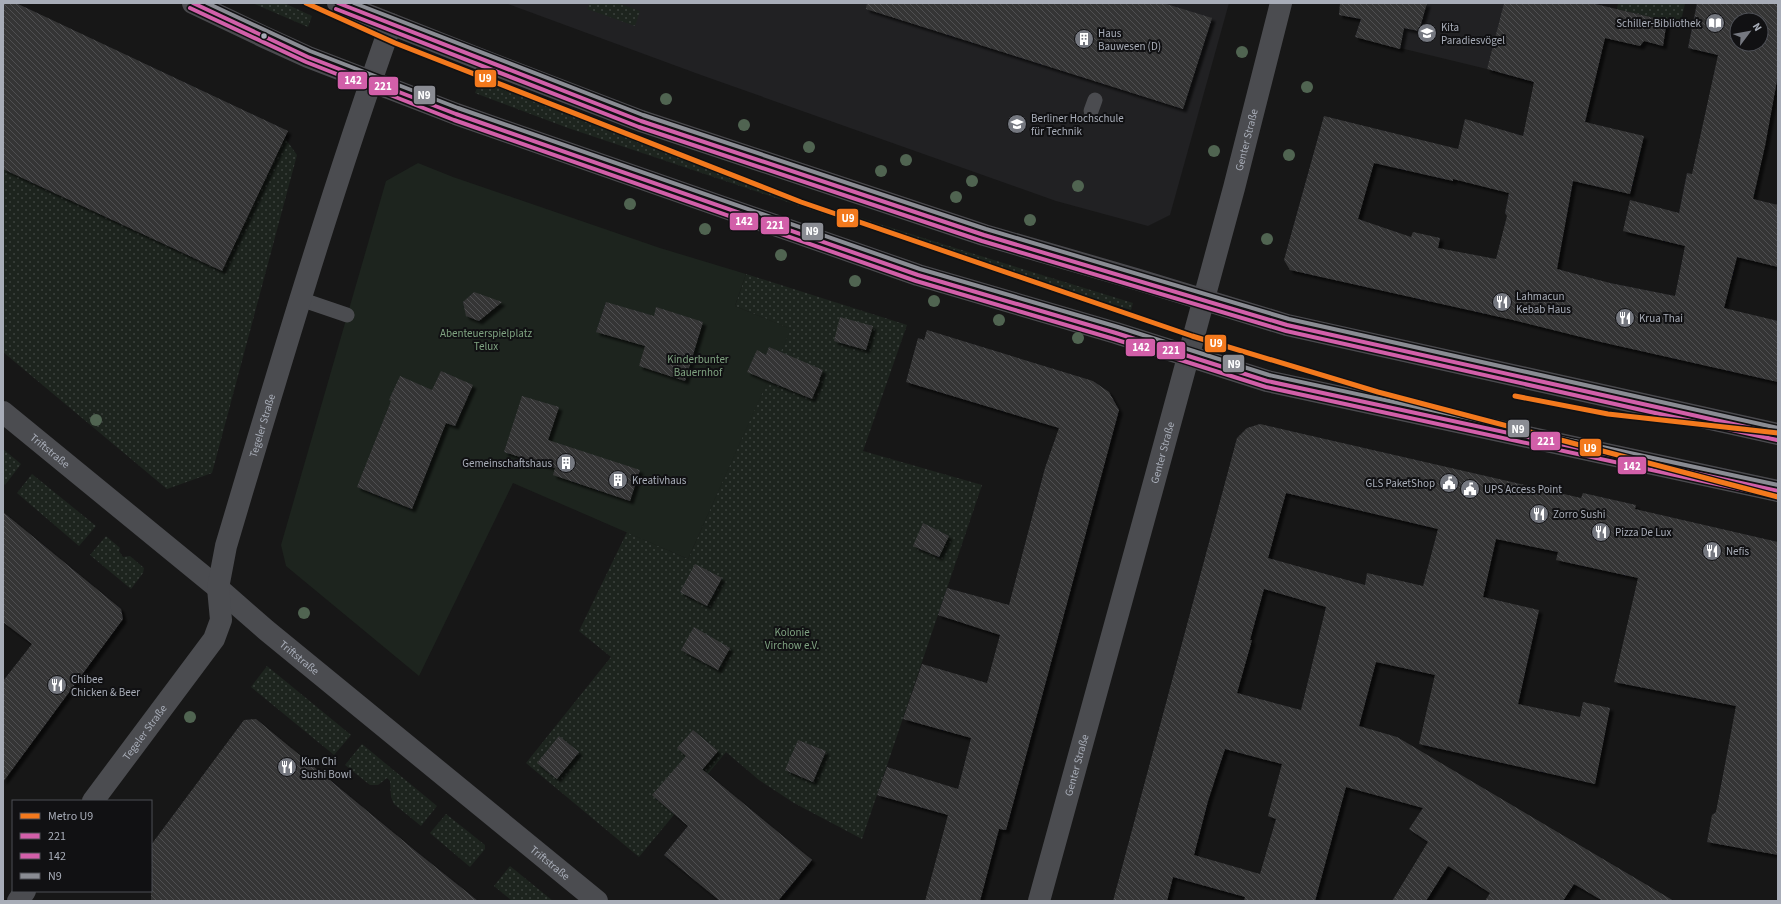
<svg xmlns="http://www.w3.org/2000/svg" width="1781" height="904" font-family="'Source Sans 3',sans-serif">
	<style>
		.built { fill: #212123 }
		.grass { fill: url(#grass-dots) }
		.park { fill: #1d241e }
		.building { fill: url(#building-back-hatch); fill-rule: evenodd; filter: url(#shadow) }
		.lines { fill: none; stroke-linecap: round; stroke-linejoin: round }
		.lane { stroke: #4b4c50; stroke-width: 15 }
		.street { stroke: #4b4c50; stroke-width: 22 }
		.secondary { stroke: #4a4a4e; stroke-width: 22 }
		.bus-1-casing { stroke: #111113; stroke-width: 7 }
		.bus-2-casing { stroke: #111113; stroke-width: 7 }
		.bus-3-casing { stroke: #111113; stroke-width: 7 }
		.bus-1 { stroke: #d25fa9; stroke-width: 4 }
		.bus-2 { stroke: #d25fa9; stroke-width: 4 }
		.bus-3 { stroke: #8a8c93; stroke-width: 4 }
		.metro-1-casing { stroke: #111113; stroke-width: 8 }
		.metro-1 { stroke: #f3791d; stroke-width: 5 }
		.tree { fill: #506451 }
		.bus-dot { fill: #a8adb8; stroke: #111113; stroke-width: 1.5 }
		.labels { text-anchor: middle; stroke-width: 4; stroke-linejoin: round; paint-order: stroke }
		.poi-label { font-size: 11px; fill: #a8adb8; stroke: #111113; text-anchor: start }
		.street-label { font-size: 11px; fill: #a8adb8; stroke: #111113 }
		.park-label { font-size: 11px; fill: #7fa381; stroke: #111113 }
		.line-badge { stroke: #111113; stroke-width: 1.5 }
		.badge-label { font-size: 11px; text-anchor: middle; font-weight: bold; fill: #fff }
	</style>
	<defs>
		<pattern id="grass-dots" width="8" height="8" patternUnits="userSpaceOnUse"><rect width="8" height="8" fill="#1d241e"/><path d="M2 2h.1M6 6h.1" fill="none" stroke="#3b413d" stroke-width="1.8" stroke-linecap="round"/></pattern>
		<pattern id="building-back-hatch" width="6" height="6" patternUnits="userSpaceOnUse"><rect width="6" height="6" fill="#353536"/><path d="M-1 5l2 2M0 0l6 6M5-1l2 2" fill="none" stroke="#4f5051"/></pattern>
		<filter id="shadow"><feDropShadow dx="3.5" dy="3.5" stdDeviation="1" flood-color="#0009"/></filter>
	</defs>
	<rect width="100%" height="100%" fill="#171717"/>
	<g class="built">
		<path d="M505,3H1229L1170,215L1148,226L1056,201L701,75Z"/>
		<path d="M1355,3H1504L1487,69L1355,37L1364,8Z"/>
	</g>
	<g class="grass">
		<path d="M252,3H284L312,16L308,27Z"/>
		<path d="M590,3H618L640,11L635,26L587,9Z"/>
		<path d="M1618,3H1679L1685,4L1680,24L1617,9Z"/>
		<path d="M480,80C539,103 598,127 658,149C814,205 973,254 1133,303L1131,310L859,226L568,128L475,93Z"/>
		<path d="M285,138L297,155L212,473L167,489L3,352V169L222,271Z"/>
		<path d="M746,274L907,325L863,451L982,485L862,839L794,803L759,780L726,752L639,857L526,763L611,657L579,631L627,532L688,559L790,329L735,306Z"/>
		<path d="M3,449L21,464L5,485L3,483Z"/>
		<path d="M32,474L96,526L79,546L17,493Z"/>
		<path d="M106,536L120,548L119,551L123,557L130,556L144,568L143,573L131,589L90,555Z"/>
		<path d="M267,666L351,735L334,755L251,687Z"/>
		<path d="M362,744L437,806L421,826L394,804L391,797L390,781L387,778L378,785H370L345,765Z"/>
		<path d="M446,814L485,845V849L470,867L430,833Z"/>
		<path d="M510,866L553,901H512L494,886Z"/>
	</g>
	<path class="park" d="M418,163L453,177L660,248L746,274L735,306L791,329L688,559L513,483L419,676L286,566L281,545L386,181Z"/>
	<g class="building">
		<path d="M3,3H16L288,131L222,271L3,169Z"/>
		<path d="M867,3H1163L1212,18L1183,109L866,9Z"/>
		<path d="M1340,3H1427L1419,31L1404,28L1400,49L1355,37L1361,19L1339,15Z"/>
		<path d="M1504,3H1591L1667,21L1663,46L1644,41L1640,46L1605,38L1585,122L1644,136L1630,194L1573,181L1557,269L1610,283L1675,296L1685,246L1623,231L1630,200L1679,213L1687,173L1692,174L1718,55L1688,48L1697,3H1778V75L1765,146L1753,199L1778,205V267L1737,257L1724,308L1778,321V382L1601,342L1513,320L1290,270L1284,260L1324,116L1458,149L1465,119L1523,136L1534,82L1487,69ZM1737,20H1761V44H1737ZM1374,163L1453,181V179L1509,193L1505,213L1507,216L1496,259L1438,248L1440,238L1413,232L1411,237L1358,219Z"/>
		<path d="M474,292L502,302L479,321L466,316L463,302Z"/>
		<path d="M606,302L654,316L656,307L703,322L685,381L639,366L645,346L596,332Z"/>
		<path d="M840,317L873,326L866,350L834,341Z"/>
		<path d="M927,330L1093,381L1109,392L1119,410L1006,830L999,829L980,901H925L948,815L877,795L887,767L958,789L971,738L903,719L922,664L987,683L1000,635L938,615L947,588L1009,605L1045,468L1059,428L906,382L918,338L924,340Z"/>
		<path d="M769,347L823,370L819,380H820L812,399L747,372L757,350L766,355Z"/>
		<path d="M441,371L473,385L455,426L446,423L412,509L357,487L391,401L389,400L400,376L432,390Z"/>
		<path d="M522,396L559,407L548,440L640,470L630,501L553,475L555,468L504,452Z"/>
		<path d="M1260,424L1581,498L1583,493L1636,505L1635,509L1778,542V855L1707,842L1712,815L1716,812L1736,706L1614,682L1638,578L1556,560L1558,552L1496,539L1483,597L1539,610L1518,704L1580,717L1583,702L1610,708L1595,784L1419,744L1435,675L1376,662L1359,726L1397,737L1674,901H1603L1574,884L1563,901H1485L1490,893L1448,866L1426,901H1392L1428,842L1409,829L1423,808L1346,787L1315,901H1244L1245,897L1173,877L1167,901H1113L1237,438L1247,428ZM1286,493L1438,529L1423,586L1367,573L1365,585L1268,558ZM1264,589L1326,607L1301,710L1237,693L1252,640H1250ZM1225,749L1282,764L1268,816L1276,819L1260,874L1194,855L1208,801Z"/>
		<path d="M3,512L121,609L123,619L3,782V681L32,644L3,622Z"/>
		<path d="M923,523L949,536L939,557L913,546Z"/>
		<path d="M695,564L722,578L707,606L680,592Z"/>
		<path d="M694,627L730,648L718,670L681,650Z"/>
		<path d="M256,719L418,853L478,901H151V845L244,720Z"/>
		<path d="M693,730L718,751L702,770L677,748Z"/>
		<path d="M559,736L579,752L557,779L537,763Z"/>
		<path d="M798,740L826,751L813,782L785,770Z"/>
		<path d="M686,756L812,860L778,901H720L664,855L688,826L652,795Z"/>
	</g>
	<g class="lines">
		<g class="lane">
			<path d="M1091,111L1095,100"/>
			<path d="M300,299L347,315"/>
		</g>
		<g class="street">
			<path id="s1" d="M3,412L218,588L266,630L597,901"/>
			<path id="s2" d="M93,801L214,639L221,620L218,588L226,546C278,371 330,196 391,24"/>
			<path d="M18,901L25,891"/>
			<path id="s3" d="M1039,901L1152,490L1234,188L1281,3"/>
		</g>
		<g class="secondary">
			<path d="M193,3L264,37L308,57L456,114L918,275L1116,333L1267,381L1778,491"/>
			<path d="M338,3L477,58L641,121L984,235L1136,279L1287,325L1778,434"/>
		</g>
		<g class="bus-1-casing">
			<g id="bus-1">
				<path d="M193,3L308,57L456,114L918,275L1116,333L1267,381L1778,491"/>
				<path d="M338,3L641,121L984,235L1287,325L1778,434"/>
			</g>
		</g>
		<g class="bus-2-casing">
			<g id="bus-2">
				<path d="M190,8L306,62L454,120L916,281L1114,339L1266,387L1777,497"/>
				<path d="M336,9L639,127L982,241L1286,331L1777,440"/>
			</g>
		</g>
		<g class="bus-3-casing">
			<g id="bus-3">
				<path d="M207,3L310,51L458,108L920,269L1118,327L1269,375L1778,485"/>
				<path d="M354,3L643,115L986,229L1289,319L1778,428"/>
			</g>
		</g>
		<use href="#bus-1" class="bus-1"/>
		<use href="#bus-2" class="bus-2"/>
		<use href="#bus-3" class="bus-3"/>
		<g class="metro-1-casing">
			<g id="metro-1">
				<path d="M306,3L395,43L801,202L1192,336L1378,392L1778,497"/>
				<path d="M1515,396L1608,414L1778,433"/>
			</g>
		</g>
		<use href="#metro-1" class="metro-1"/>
	</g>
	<g class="tree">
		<circle cx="1242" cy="52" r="6"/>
		<circle cx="1307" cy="87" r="6"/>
		<circle cx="666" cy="99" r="6"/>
		<circle cx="744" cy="125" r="6"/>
		<circle cx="809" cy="147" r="6"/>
		<circle cx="1214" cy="151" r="6"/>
		<circle cx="1289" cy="155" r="6"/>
		<circle cx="906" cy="160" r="6"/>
		<circle cx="881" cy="171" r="6"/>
		<circle cx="972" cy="181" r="6"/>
		<circle cx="1078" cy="186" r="6"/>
		<circle cx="956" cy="197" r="6"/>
		<circle cx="630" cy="204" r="6"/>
		<circle cx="1030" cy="220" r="6"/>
		<circle cx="705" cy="229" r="6"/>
		<circle cx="1267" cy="239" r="6"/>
		<circle cx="781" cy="255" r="6"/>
		<circle cx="855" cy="281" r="6"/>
		<circle cx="934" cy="301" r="6"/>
		<circle cx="999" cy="320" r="6"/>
		<circle cx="1078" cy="338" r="6"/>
		<circle cx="96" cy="420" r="6"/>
		<circle cx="304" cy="613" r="6"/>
		<circle cx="190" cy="717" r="6"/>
	</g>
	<defs>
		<g id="library-disc" transform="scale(1)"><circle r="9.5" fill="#757880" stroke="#111113"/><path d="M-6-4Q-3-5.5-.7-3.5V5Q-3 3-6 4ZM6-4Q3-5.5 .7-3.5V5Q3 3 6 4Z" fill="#fff"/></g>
		<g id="school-disc" transform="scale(1)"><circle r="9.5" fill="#757880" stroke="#111113"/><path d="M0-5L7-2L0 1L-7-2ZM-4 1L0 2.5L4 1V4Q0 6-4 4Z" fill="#fff"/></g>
		<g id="building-disc" transform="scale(1)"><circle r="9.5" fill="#757880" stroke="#111113"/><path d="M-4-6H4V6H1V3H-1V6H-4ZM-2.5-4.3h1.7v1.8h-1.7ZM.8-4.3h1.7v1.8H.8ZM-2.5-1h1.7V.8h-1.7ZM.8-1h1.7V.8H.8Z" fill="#fff"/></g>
		<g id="university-disc" transform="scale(1)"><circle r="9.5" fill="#757880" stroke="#111113"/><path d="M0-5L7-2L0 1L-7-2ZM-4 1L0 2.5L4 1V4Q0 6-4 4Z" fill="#fff"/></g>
		<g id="restaurant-disc" transform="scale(1)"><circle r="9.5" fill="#757880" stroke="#111113"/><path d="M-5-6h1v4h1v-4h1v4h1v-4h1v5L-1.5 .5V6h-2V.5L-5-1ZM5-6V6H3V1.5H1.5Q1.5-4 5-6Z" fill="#fff"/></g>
		<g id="civic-disc" transform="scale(1)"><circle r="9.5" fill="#757880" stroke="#111113"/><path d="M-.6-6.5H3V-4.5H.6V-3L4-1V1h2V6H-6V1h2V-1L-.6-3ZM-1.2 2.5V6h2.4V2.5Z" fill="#fff"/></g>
	</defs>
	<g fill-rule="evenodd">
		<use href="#library-disc" x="1715" y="23"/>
		<use href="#school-disc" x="1427" y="33"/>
		<use href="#building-disc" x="1084" y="39"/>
		<use href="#university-disc" x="1017" y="124"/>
		<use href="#restaurant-disc" x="1502" y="302"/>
		<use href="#restaurant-disc" x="1625" y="318"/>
		<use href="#building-disc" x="566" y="463"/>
		<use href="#building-disc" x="618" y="480"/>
		<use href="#civic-disc" x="1449" y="483"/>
		<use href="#civic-disc" x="1470" y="489"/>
		<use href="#restaurant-disc" x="1539" y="514"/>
		<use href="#restaurant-disc" x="1601" y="532"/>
		<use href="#restaurant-disc" x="1712" y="551"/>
		<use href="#restaurant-disc" x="57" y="685"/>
		<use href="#restaurant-disc" x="287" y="767"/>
	</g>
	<circle class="bus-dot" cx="264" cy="36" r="3.5"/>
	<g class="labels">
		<g class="poi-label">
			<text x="1701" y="27" text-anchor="end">Schiller-Bibliothek</text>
			<text x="1441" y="31">Kita<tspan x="1441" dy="13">Paradiesvögel</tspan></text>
			<text x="1098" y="37">Haus<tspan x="1098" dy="13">Bauwesen (D)</tspan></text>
			<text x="1031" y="122">Berliner Hochschule<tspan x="1031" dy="13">für Technik</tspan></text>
			<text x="1516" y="300">Lahmacun<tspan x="1516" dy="13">Kebab Haus</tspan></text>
			<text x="1639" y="322">Krua Thai</text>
			<text x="552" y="467" text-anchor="end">Gemeinschaftshaus</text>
			<text x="632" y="484">Kreativhaus</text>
			<text x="1435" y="487" text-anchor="end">GLS PaketShop</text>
			<text x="1484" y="493">UPS Access Point</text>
			<text x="1553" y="518">Zorro Sushi</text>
			<text x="1615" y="536">Pizza De Lux</text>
			<text x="1726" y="555">Nefis</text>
			<text x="71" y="683">Chibee<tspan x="71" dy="13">Chicken &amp; Beer</tspan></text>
			<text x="301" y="765">Kun Chi<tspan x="301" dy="13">Sushi Bowl</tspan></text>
		</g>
		<g class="street-label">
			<text dy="4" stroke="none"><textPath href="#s3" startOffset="789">Genter Straße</textPath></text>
			<text dy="4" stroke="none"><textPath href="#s2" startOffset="423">Tegeler Straße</textPath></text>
			<text dy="4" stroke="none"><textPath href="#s1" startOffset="61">Triftstraße</textPath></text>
			<text dy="4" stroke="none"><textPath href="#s3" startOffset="465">Genter Straße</textPath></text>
			<text dy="4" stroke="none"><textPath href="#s1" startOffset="385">Triftstraße</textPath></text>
			<text dy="4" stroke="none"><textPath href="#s2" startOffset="86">Tegeler Straße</textPath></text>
			<text dy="4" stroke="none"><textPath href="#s3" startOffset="141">Genter Straße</textPath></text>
			<text dy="4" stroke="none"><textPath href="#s1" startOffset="709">Triftstraße</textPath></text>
		</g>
		<g class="park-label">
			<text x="486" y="337">Abenteuerspielplatz<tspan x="486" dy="13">Telux</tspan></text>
			<text x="698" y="363">Kinderbunter<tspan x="698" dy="13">Bauernhof</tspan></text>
			<text x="792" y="636">Kolonie<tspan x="792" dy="13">Virchow e.V.</tspan></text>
		</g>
	</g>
	<g class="line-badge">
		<rect x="474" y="69" width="23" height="19" rx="4" fill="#f3791d"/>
		<rect x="337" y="71" width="31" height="19" rx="4" fill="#d25fa9"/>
		<rect x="368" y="76" width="31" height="20" rx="4" fill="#d25fa9"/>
		<rect x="413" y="85" width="23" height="20" rx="4" fill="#8a8c93"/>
		<rect x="836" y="208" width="23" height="20" rx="4" fill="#f3791d"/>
		<rect x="729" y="212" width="30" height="19" rx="4" fill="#d25fa9"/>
		<rect x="760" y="216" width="30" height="19" rx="4" fill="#d25fa9"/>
		<rect x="801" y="222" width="23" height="19" rx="4" fill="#8a8c93"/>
		<rect x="1204" y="334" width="23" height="19" rx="4" fill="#f3791d"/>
		<rect x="1125" y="338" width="31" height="19" rx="4" fill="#d25fa9"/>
		<rect x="1156" y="341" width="30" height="19" rx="4" fill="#d25fa9"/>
		<rect x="1222" y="354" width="23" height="19" rx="4" fill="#8a8c93"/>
		<rect x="1507" y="419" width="23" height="19" rx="4" fill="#8a8c93"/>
		<rect x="1530" y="431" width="31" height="20" rx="4" fill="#d25fa9"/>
		<rect x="1579" y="438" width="23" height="19" rx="4" fill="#f3791d"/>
		<rect x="1617" y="456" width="30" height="19" rx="4" fill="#d25fa9"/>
	</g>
	<g class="badge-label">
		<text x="485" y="82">U9</text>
		<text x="353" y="84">142</text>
		<text x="383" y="90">221</text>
		<text x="424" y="99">N9</text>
		<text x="848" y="222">U9</text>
		<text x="744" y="225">142</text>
		<text x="775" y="229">221</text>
		<text x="812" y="235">N9</text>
		<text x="1216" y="347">U9</text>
		<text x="1141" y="351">142</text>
		<text x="1171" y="354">221</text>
		<text x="1234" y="368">N9</text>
		<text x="1518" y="433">N9</text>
		<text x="1546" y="445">221</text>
		<text x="1590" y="452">U9</text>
		<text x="1632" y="470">142</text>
	</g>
	<rect width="1781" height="904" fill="none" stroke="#a8adb8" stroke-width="8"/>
	<rect x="12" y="800" width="140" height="92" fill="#111113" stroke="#4d4f55"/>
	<rect x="20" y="813" width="20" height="6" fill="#f3791d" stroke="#4d4f55"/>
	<text x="48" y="820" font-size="12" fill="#a8adb8">Metro U9</text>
	<rect x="20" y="833" width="20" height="6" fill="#d25fa9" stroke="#4d4f55"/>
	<text x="48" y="840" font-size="12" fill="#a8adb8">221</text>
	<rect x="20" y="853" width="20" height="6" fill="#d25fa9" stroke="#4d4f55"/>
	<text x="48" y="860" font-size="12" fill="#a8adb8">142</text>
	<rect x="20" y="873" width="20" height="6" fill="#8a8c93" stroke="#4d4f55"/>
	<text x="48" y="880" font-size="12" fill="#a8adb8">N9</text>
	<g transform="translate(1749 32) rotate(58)"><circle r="19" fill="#111113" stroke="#4d4f55"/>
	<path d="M0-3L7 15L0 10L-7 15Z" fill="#757880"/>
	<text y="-6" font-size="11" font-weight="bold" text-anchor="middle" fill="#a8adb8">N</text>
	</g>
</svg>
